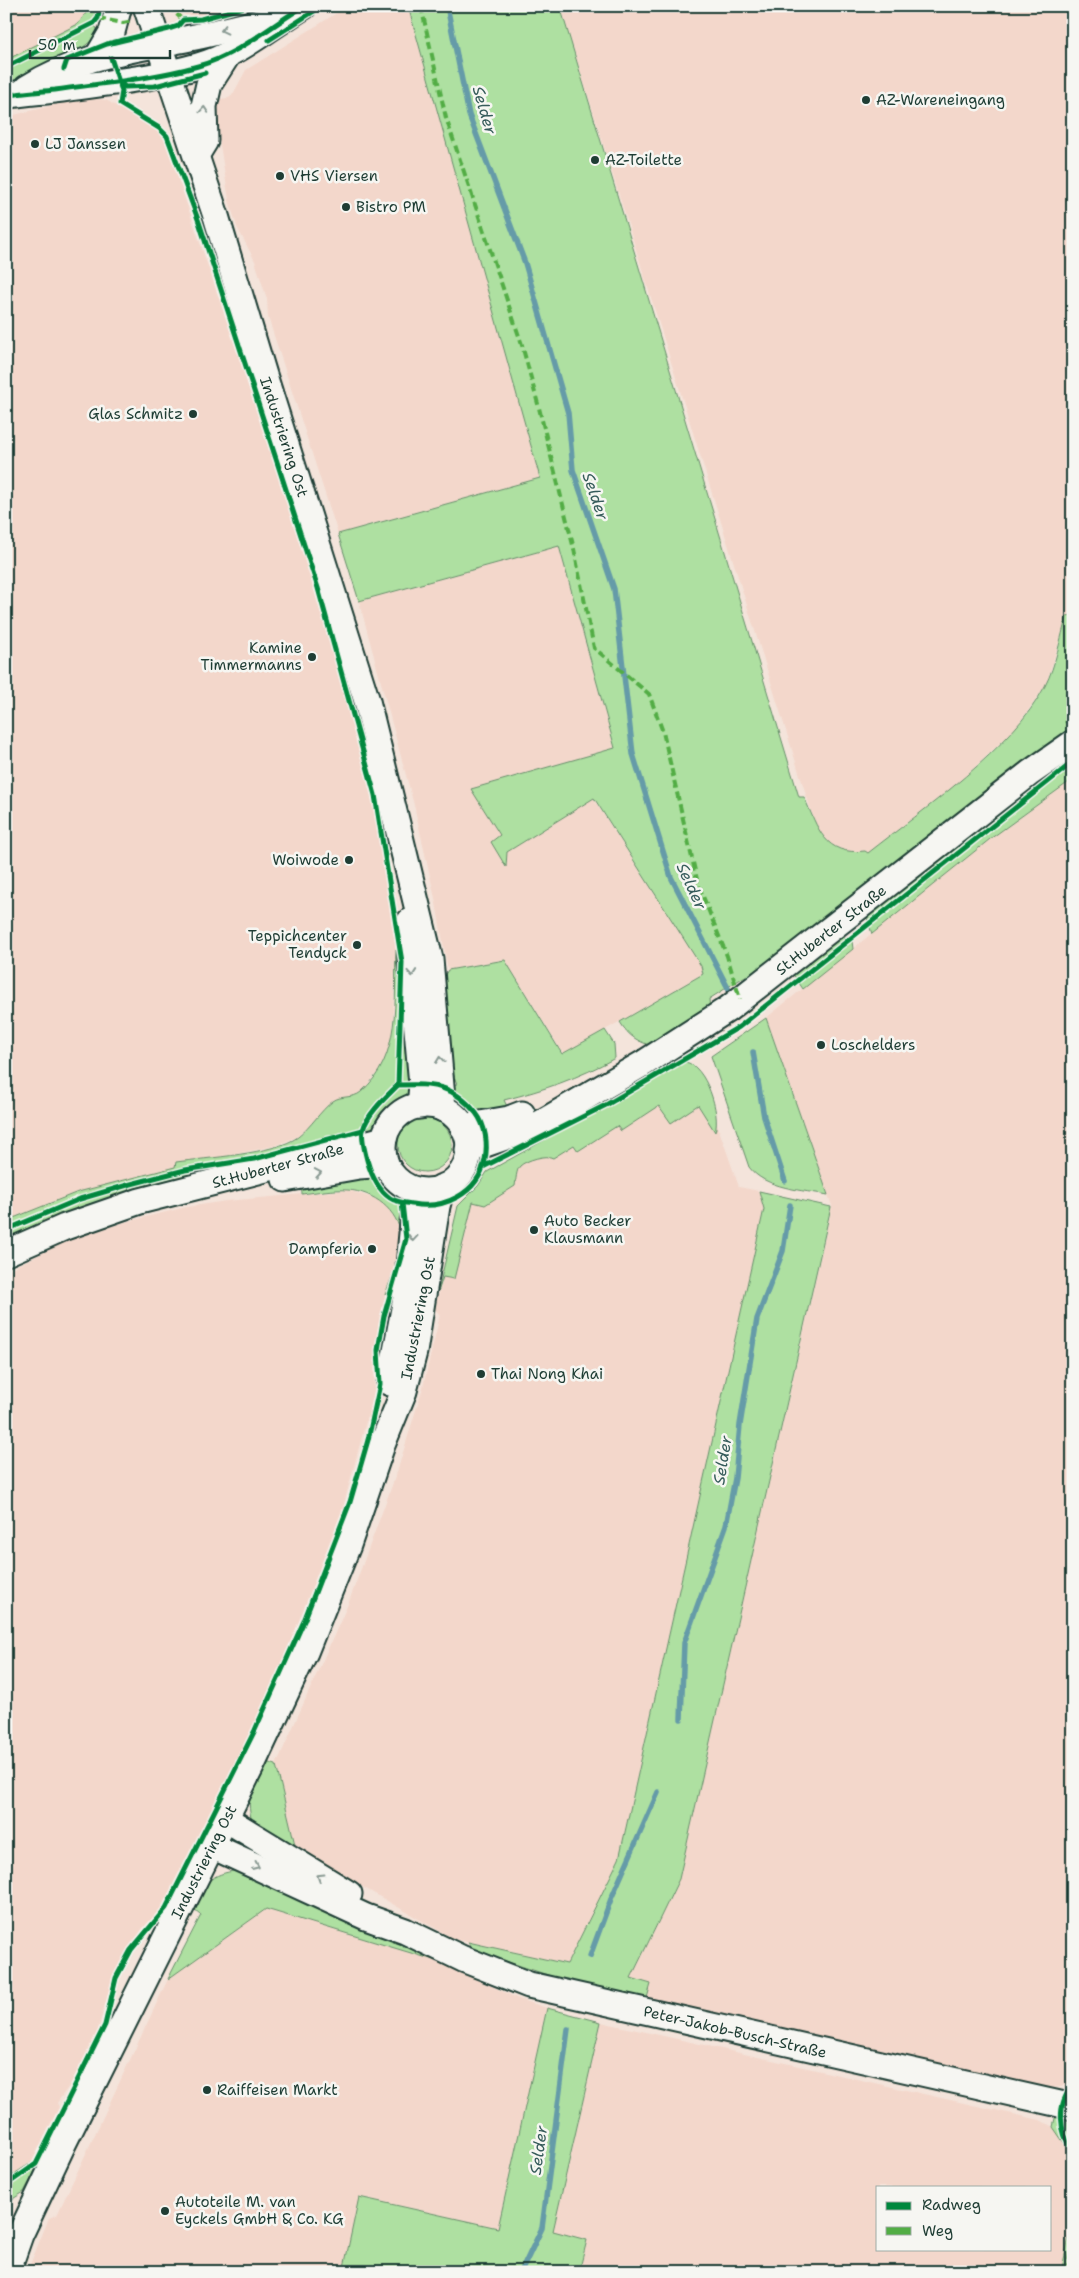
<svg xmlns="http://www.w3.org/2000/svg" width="1079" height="2278" font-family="'Shantell Sans',sans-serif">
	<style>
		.built { fill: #f3d7cb; fill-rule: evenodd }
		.green { fill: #aee0a1; stroke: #668e6a }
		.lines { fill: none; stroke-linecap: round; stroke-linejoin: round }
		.stream { stroke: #659ba8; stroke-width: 5.5 }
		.minor-casing { stroke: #1f3d34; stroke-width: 29 }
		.minor { stroke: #f6f6f2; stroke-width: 25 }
		.quiet { stroke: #52ad45; stroke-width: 4; stroke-dasharray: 8 4; stroke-linecap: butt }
		.cycleway-casing { stroke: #f6f6f2; stroke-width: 8 }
		.cycleway { stroke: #00873e; stroke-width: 5 }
		.oneway { stroke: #8a9a93 }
		.poi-dot { fill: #1f3d34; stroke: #f6f6f2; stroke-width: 2 }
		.labels { text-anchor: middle; stroke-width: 5; stroke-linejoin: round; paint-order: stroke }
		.poi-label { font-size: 15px; fill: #1f3d34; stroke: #f6f6f2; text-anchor: start }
		.street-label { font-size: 15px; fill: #1f3d34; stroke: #f6f6f2 }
		.water-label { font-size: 16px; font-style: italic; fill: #365c5b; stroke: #f6f6f2 }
	</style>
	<rect width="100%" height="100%" fill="#f4e4db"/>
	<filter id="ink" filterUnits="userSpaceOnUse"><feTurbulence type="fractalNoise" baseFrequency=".02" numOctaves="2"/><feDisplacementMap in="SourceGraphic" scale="10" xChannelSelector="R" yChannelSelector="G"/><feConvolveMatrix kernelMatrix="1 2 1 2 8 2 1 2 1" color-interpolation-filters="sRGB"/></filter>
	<g filter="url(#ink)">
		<g class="built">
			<path d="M6,6H95V20L6,66Z"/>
			<path d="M173,6H241L194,16L186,15Z"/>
			<path d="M348,6H408L540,478L338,534L268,317L267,299L255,261L237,227L229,200L215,114L219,99L229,98L233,94L246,70Z"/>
			<path d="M560,6H1073V615L1067,616L1046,685L1014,730L957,784L868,853L865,851H845L832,845L818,830L813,817Z"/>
			<path d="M90,98L106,100L153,127L165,140L279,476L350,710L384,852L396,950L392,1038L386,1061L363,1091L355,1097L344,1098L297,1137L274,1146L175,1167L78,1192L6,1221V117L62,103Z"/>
			<path d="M559,546L615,749L472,789L501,836L506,866L507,852L593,798L701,966L703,974L563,1054L505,960L448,970L436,903L414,805L359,601Z"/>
			<path d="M1073,779V2080L1061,2087L1045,2088L647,1998L651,1984L631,1978L679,1879L832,1206L766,1018L990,839Z"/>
			<path d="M701,1078L739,1187L759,1191L764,1209L619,1859L567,1964L454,1939L296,1849L276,1765L348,1604L397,1472L423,1387L440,1315L435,1309L437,1300L459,1221L468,1196L517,1165Z"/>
			<path d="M348,1190L380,1200L394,1216L402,1237L400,1248L385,1295L374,1353V1392L343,1507L288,1649L247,1739L160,1909L142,1929L113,1975L97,2033L69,2086L57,2103L59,2107L31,2163L6,2179V1271L73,1238L129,1221L187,1207L226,1201Z"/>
			<path d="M266,1909L434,1960L519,1999L547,2008L498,2228L360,2197L343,2272H27L49,2218L57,2215L168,1979Z"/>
			<path d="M601,2022L1040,2120L1053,2127L1073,2156V2220L1061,2272H579L587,2240L553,2232ZM878,2187H1050V2249H878Z"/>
		</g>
		<g class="green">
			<path d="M91,6H97L94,20L6,64V60L78,24Z"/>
			<path d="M408,6H560L799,797H804C818,828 824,856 865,851L868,853C924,809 1013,748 1045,686C1056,665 1060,638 1067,616L1073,615V726L1045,751L750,981L747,975L709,999L710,1012L656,1047C638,1042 629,1037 620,1022L703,974L701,966L594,798L507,852L506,867L491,842L500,835L471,789L615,748L559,546L359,601L338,534L540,478Z"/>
			<path d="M93,26L96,27L99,33C79,56 46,67 19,80H13L6,77V69Z"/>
			<path d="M1073,749V779L990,839L872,934L867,918L868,912Z"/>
			<path d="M841,935L852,941L853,949L803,989L793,974L797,968Z"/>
			<path d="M396,950L405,965L412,1087L408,1095L387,1115L378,1130L6,1244V1221L78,1192L175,1167L176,1162C206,1158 274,1154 298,1137C311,1127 320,1111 333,1101C341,1095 353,1099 361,1092C402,1057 394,999 396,950Z"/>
			<path d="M505,960L562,1054L605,1030L614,1044L615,1058C579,1078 544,1090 504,1100L510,1113L467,1115L452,1103L448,1085L457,1084L451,1068L442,979L448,970Z"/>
			<path d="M766,1018L828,1195C803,1190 765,1189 749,1167L711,1056Z"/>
			<path d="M685,1062C706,1065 721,1114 715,1132L698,1105L671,1123L659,1106L621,1131L617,1126L578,1151L574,1145L553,1158C547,1154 526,1160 520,1166C516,1170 516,1181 515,1186L485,1205L473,1202L454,1279L443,1277L438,1292L458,1206L478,1186L487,1172Z"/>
			<circle cx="425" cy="1145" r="27"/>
			<path d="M384,1175L406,1197L405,1271L385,1295C390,1280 403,1251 401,1236C398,1210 374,1192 348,1190C333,1189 317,1192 302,1194L301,1183Z"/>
			<path d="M759,1191L831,1207L679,1879L631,1978L651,1984L647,1998L560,1979L472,1950L468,1942L567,1964L619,1859L764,1209Z"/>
			<path d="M266,1762L276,1765L296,1849L254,1827C243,1799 254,1786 266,1762Z"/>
			<path d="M239,1870L253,1871L434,1960L266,1909L168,1979L201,1915L192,1907C207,1881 208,1875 239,1870Z"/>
			<path d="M547,2008L601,2022L553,2231L587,2240L579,2272H343L359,2197L498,2228Z"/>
			<path d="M1056,2114C1076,2126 1073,2134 1073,2156L1053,2127Z"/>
			<path d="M31,2163L35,2171L24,2192L6,2203V2179Z"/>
			<path d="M1073,2220V2272H1061Z"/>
		</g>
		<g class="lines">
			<g class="stream">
				<path d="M447,6L469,115L525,263L568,413L573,470L614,589L633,754L671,877L729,990"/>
				<path d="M753,1052L764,1117L785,1181"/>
				<path d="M681,1719L684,1643L726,1526L735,1478L740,1425L757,1319L783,1251L790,1205"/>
				<path d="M590,1956L611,1899L658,1792"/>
				<path d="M521,2272L542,2228L568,2029"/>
			</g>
			<g class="minor-casing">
				<g id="minor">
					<path d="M146,6L216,216L264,375L367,701L430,959L443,1109"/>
					<path d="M98,56L112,32L119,6"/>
					<path d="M27,88C79,55 132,50 190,38C219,32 247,25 276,18"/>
					<path d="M6,96C23,92 38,92 55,90C103,83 152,79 198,66C238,55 269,27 304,6"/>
					<path d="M197,154L205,141L204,106L209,84L227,56"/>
					<path d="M410,921L411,963L422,1085L420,1106"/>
					<circle cx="426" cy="1148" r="43"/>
					<path d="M463,1127L509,1119L522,1114"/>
					<path d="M468,1150L534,1127L644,1063L728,1009L1030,773L1073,743"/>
					<path d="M285,1179L359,1166L386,1164"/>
					<path d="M6,1253L65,1227L140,1201L384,1139"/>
					<path d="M390,1383L406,1298L416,1190"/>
					<path d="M226,1819L349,1894"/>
					<path d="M212,1846L366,1917L405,1931L463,1959L529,1985L1073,2107"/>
					<path d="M7,2272L20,2235L64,2142L252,1765L305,1652L348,1545L382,1445L404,1391L414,1352L437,1206L442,1187"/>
				</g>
			</g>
			<use href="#minor" class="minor"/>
			<g class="quiet">
				<path d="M176,6L172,10L183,20L187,19"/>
				<path d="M421,6L446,118L522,345L538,404L574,549L594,648L649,694L663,732L698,884L727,956L740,999"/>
				<path d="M98,18L123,23L132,21"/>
				<path d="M1073,712L1065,720L1073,727"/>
				<path d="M1066,2272L1073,2240"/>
			</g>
			<g class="cycleway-casing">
				<g id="cycleway">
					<path d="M269,40L322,6"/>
					<path d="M111,58L122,91L120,104L159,128L167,136L199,222L318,588L375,795L402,962L398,1085"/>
					<path d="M6,67L94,23L98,18L100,6"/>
					<path d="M64,69L67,60L107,44L169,29L178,26L183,20L201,19L248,6"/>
					<path d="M121,83L125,87L155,86L205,73"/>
					<path d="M6,96C23,92 38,92 55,90C103,83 152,79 198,66C238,55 269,27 304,6"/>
					<path d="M398,1085C434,1084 452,1084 476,1113C486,1126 488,1144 485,1160C478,1194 443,1210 412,1204C405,1203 396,1202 390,1198C377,1189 371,1174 367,1160C365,1152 361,1138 363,1130C367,1114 387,1096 398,1085Z"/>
					<path d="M483,1167L606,1105L739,1027L1073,762"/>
					<path d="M6,1230L80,1199L131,1184L185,1170L254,1159L363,1130"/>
					<path d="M1073,2085C1056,2105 1059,2131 1073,2152"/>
					<path d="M6,2188L9,2183L36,2164L105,2025L116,1978L131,1950L166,1908L255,1730L304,1621L350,1502L368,1440L380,1384L378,1350L384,1316L406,1239L402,1203"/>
				</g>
			</g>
			<use href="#cycleway" class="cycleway"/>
		</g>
		<defs><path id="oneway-chevron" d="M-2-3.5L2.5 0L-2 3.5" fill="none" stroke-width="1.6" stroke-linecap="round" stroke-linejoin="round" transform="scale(1.25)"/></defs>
		<g class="oneway">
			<use href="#oneway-chevron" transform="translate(224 30) rotate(167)"/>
			<use href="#oneway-chevron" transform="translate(204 110) rotate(-86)"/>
			<use href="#oneway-chevron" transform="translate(412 973) rotate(85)"/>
			<use href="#oneway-chevron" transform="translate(440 1060) rotate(-96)"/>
			<use href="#oneway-chevron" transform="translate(318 1173) rotate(-10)"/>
			<use href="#oneway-chevron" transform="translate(413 1238) rotate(95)"/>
			<use href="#oneway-chevron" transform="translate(256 1866) rotate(25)"/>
			<use href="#oneway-chevron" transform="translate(320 1877) rotate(-148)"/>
		</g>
	</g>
	<g class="poi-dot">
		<circle cx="866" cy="100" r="5"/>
		<circle cx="35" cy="144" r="5"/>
		<circle cx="595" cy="160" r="5"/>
		<circle cx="280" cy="176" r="5"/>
		<circle cx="346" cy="207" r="5"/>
		<circle cx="193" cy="414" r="5"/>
		<circle cx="312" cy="657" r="5"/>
		<circle cx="349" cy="860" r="5"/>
		<circle cx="357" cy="945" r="5"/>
		<circle cx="821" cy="1045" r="5"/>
		<circle cx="534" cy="1230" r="5"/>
		<circle cx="372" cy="1249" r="5"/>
		<circle cx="481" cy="1374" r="5"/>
		<circle cx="207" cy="2090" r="5"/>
		<circle cx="165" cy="2211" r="5"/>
	</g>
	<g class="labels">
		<g class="poi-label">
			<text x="876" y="105">AZ-Wareneingang</text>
			<text x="45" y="149">LJ Janssen</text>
			<text x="605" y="165">AZ-Toilette</text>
			<text x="290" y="181">VHS Viersen</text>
			<text x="356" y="212">Bistro PM</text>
			<text x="183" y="419" text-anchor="end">Glas Schmitz</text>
			<text x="302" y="653" text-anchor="end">Kamine<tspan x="302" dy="17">Timmermanns</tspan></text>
			<text x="339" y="865" text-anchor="end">Woiwode</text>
			<text x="347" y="941" text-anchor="end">Teppichcenter<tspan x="347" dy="17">Tendyck</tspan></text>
			<text x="831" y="1050">Loschelders</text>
			<text x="544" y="1226">Auto Becker<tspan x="544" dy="17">Klausmann</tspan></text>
			<text x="362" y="1254" text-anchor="end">Dampferia</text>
			<text x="491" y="1379">Thai Nong Khai</text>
			<text x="217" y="2095">Raiffeisen Markt</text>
			<text x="175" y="2207">Autoteile M. van<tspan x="175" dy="17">Eyckels GmbH &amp; Co. KG</tspan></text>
		</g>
		<g class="street-label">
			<text transform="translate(284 437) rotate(72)" y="5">Industriering Ost</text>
			<text transform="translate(831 930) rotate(-38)" y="5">St.Huberter Straße</text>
			<text transform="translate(278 1166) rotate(-15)" y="5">St.Huberter Straße</text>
			<text transform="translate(418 1318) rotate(-79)" y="5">Industriering Ost</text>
			<text transform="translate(204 1862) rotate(-63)" y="5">Industriering Ost</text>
			<text transform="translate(735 2032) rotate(13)" y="5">Peter-Jakob-Busch-Straße</text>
		</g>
		<g class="water-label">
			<text transform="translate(485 110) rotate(74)" y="6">Selder</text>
			<text transform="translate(596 496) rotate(71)" y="6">Selder</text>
			<text transform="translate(692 886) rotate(65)" y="6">Selder</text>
			<text transform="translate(722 1460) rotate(-81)" y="6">Selder</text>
			<text transform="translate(538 2150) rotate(-82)" y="6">Selder</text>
		</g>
	</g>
	<rect width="1079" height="2278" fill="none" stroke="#f6f6f2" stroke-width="25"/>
	<rect x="12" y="12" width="1054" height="2253" fill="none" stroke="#1f3d34" stroke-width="2" filter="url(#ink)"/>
	<rect x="876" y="2186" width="175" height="65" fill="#f6f6f2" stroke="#a0aca6"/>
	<rect x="886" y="2202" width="25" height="8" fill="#00873e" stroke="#a0aca6"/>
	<text x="922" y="2210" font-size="15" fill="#1f3d34">Radweg</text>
	<rect x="886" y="2227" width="25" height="8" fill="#52ad45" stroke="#a0aca6"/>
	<text x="922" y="2236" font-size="15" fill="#1f3d34">Weg</text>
	<path d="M30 50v8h140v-8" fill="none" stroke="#1f3d34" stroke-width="2.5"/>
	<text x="38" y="50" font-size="15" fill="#1f3d34" stroke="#f6f6f2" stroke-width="4" paint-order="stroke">50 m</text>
</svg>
